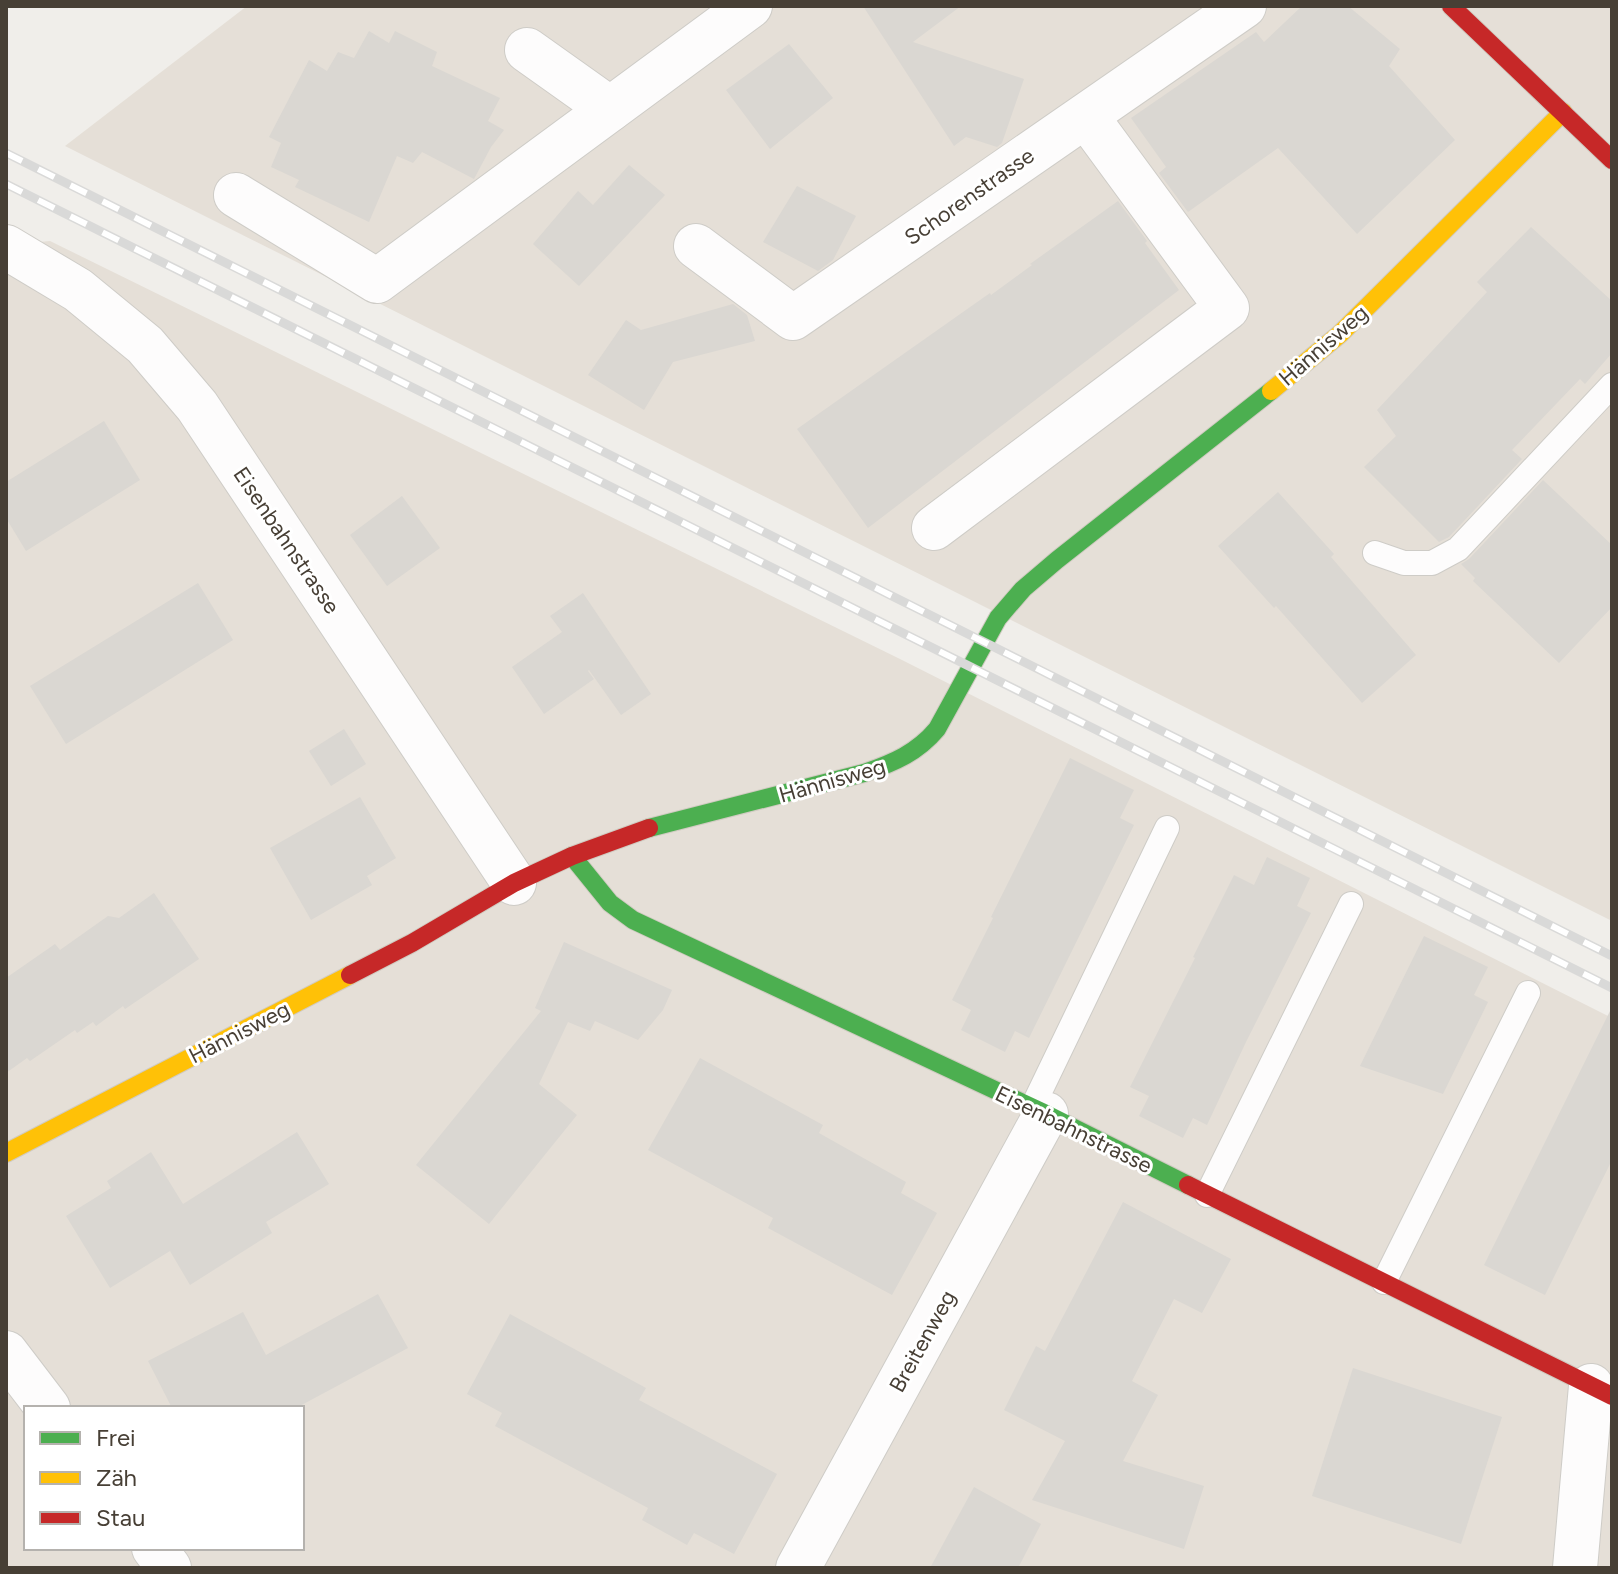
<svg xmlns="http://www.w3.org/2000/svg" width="1618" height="1574" font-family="Figtree,sans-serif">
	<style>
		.residential { fill: #e5dfd7; fill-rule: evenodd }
		.building { fill: #dad7d2 }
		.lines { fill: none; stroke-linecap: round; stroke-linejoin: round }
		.lane-casing { stroke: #ceccc7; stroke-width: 26 }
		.street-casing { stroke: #ceccc7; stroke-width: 46 }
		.fast-casing { stroke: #d0cbc1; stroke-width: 20 }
		.slow-casing { stroke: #d0cbc1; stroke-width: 20 }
		.jam-casing { stroke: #d0cbc1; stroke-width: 20 }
		.lane { stroke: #fdfcfc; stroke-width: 24 }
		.street { stroke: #fdfcfc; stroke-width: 44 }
		.fast { stroke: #4caf50; stroke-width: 18 }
		.slow { stroke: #ffc107; stroke-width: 18 }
		.jam { stroke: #c62828; stroke-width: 18 }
		.rail-casing { stroke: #d9d9d8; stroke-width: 9 }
		.rail { stroke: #fff; stroke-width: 6; stroke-dasharray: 18; stroke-linecap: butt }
		.labels { text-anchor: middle; stroke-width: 6; stroke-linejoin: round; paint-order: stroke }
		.street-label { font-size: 22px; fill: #473f35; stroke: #fff }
	</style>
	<rect width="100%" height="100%" fill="#f0eeea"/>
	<g class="residential">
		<path d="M247,6H1612V921L65,146Z"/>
		<path d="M50,241L900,659L1612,1018V1568H6V245ZM26,1408H302V1548H26Z"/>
	</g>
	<g class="building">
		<path d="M863,6H961L913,42L1024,79L1002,143L997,147L966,137L954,146Z"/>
		<path d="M1302,6H1348L1400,49L1389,66L1455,140L1357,234L1278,148L1188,212L1159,173L1166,167L1131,118L1256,32L1264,42Z"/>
		<path d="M369,31L389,43L395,31L437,52L432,66L500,98L488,121L504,130L491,147L474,179L422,152L413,163L397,156L369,222L295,187L299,180L271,167L281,143L269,137L309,60L327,71L338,52L354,58Z"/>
		<path d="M789,44L833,98L770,149L726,90Z"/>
		<path d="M629,165L665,195L579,286L533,244L578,191L593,205Z"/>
		<path d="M797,186L856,216L833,260L818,271L763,242Z"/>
		<path d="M1118,201L1147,241L1145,243L1179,290L868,528L797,429L990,293L991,295L1032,265L1030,264Z"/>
		<path d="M1531,227L1612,301V353L1585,384L1580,379L1512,450L1522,459L1449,537L1439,542L1364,467L1396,436L1377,410L1487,292L1477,282Z"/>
		<path d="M733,304L747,315L755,341L673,362L644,410L588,375L626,320L641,330Z"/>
		<path d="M104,421L140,480L26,551L6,518V482Z"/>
		<path d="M1543,480L1612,545V607L1559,663L1473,581L1475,578L1461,564L1469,559Z"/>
		<path d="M1278,492L1334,554L1331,557L1416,655L1362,703L1276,606L1274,608L1218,546Z"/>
		<path d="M402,496L440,548L387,586L350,535Z"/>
		<path d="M198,583L233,640L66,744L30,686Z"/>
		<path d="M583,593L651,694L621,715L589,670L588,671L594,679L544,714L512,667L562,632L550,616Z"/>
		<path d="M344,729L366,764L331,786L309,751Z"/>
		<path d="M1070,758L1134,790L1120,818L1134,825L1029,1038L1015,1031L1005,1052L961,1030L971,1010L952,1000L993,918L991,917Z"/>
		<path d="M360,797L396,858L367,876L372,885L311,920L270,848Z"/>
		<path d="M1267,857L1310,878L1297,906L1311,913L1246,1042L1207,1125L1193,1118L1183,1138L1139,1116L1149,1096L1130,1087L1195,958L1193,957L1234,875L1254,885Z"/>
		<path d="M154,893L199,959L125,1009L123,1006L96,1026L93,1022L77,1033L75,1030L30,1061L27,1058L6,1073V978L55,944L60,950L108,916L119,918Z"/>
		<path d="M1424,936L1488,967L1474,995L1488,1002L1443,1094L1360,1066Z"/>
		<path d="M564,942L672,990L663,1010L638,1040L595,1021L590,1031L568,1022L539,1084L577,1115L489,1224L416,1165L541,1011L535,1008Z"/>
		<path d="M1612,1007V1160L1545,1295L1484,1265Z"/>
		<path d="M700,1058L823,1125L819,1133L906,1182L901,1193L937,1213L892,1295L768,1228L773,1218L648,1150Z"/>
		<path d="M297,1132L329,1184L266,1222L272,1233L190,1285L170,1251L110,1288L66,1216L111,1188L107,1181L151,1152L183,1204Z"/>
		<path d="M1123,1202L1231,1259L1202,1313L1174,1299L1132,1381L1158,1395L1123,1461L1204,1486L1184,1549L1032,1500L1065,1441L1004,1410L1036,1346L1045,1351Z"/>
		<path d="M378,1294L408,1348L296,1408H172L148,1361L243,1312L266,1355Z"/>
		<path d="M510,1314L646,1388L639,1400L777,1474L734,1554L694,1533L687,1545L642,1520L648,1508L495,1426L502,1413L467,1394Z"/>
		<path d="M1353,1368L1502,1417L1461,1544L1312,1496Z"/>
		<path d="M974,1487L1041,1524L1018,1568H930Z"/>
	</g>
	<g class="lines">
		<g class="lane-casing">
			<g id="lane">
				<path d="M1375,553L1404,563H1432L1458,549L1612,385"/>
				<path d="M1032,1108L1167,828"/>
				<path d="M1207,1195L1351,904"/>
				<path d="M1384,1282L1528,993"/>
			</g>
		</g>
		<g class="street-casing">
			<g id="street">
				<path d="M527,50L610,109"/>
				<path d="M236,195L377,281L750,6"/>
				<path d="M696,246L793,318L1244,6"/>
				<path d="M6,247L78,290L145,345L197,406L514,883"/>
				<path d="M934,528L1227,308L1086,116"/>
				<path d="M6,1353L48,1408"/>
				<path d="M154,1548L169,1568"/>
				<path d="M798,1568L1046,1114"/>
				<path d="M1575,1568L1591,1386"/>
			</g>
		</g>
		<g class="fast-casing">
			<g id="fast">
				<path d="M649,828L864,773C893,763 917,753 937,729L998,618L1023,589L1057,560L1271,391"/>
				<path d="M572,856L610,903L633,920L1046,1114L1188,1185"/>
			</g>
		</g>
		<g class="slow-casing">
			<g id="slow">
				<path d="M1271,391L1340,334L1563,112"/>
				<path d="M6,1153L350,975"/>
			</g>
		</g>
		<g class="jam-casing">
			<g id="jam">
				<path d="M1451,6L1612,160"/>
				<path d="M350,975L412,943L514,883L572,856L649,828"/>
				<path d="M1188,1185L1612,1396"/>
			</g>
		</g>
		<use href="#lane" class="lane"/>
		<use href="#street" class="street"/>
		<use href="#fast" class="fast"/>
		<use href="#slow" class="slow"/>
		<use href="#jam" class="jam"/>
		<g class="rail-casing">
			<g id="rail">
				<path d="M6,153L1612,956"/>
				<path d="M6,184L1612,988"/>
			</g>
		</g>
		<use href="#rail" class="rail"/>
	</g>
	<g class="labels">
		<g class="street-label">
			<text transform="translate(969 196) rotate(-35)" y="8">Schorenstrasse</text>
			<text transform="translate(1323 345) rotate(-41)" y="8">Hännisweg</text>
			<text transform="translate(287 540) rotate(56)" y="8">Eisenbahnstrasse</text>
			<text transform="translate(832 780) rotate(-16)" y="8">Hännisweg</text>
			<text transform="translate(239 1032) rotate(-27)" y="8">Hännisweg</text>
			<text transform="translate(1074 1129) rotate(26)" y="8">Eisenbahnstrasse</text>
			<text transform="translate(922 1341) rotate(-61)" y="8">Breitenweg</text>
		</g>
	</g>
	<rect width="1618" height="1574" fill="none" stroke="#473f35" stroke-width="16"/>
	<rect x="24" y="1406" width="280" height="144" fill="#ffffff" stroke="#b5b2ae" stroke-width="2"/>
	<rect x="40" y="1432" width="40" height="12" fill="#4caf50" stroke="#b5b2ae" stroke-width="2"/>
	<text x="96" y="1446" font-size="24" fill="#473f35">Frei</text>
	<rect x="40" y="1472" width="40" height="12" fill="#ffc107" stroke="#b5b2ae" stroke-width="2"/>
	<text x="96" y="1486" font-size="24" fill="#473f35">Zäh</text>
	<rect x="40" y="1512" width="40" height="12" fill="#c62828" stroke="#b5b2ae" stroke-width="2"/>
	<text x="96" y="1526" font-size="24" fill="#473f35">Stau</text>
</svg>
